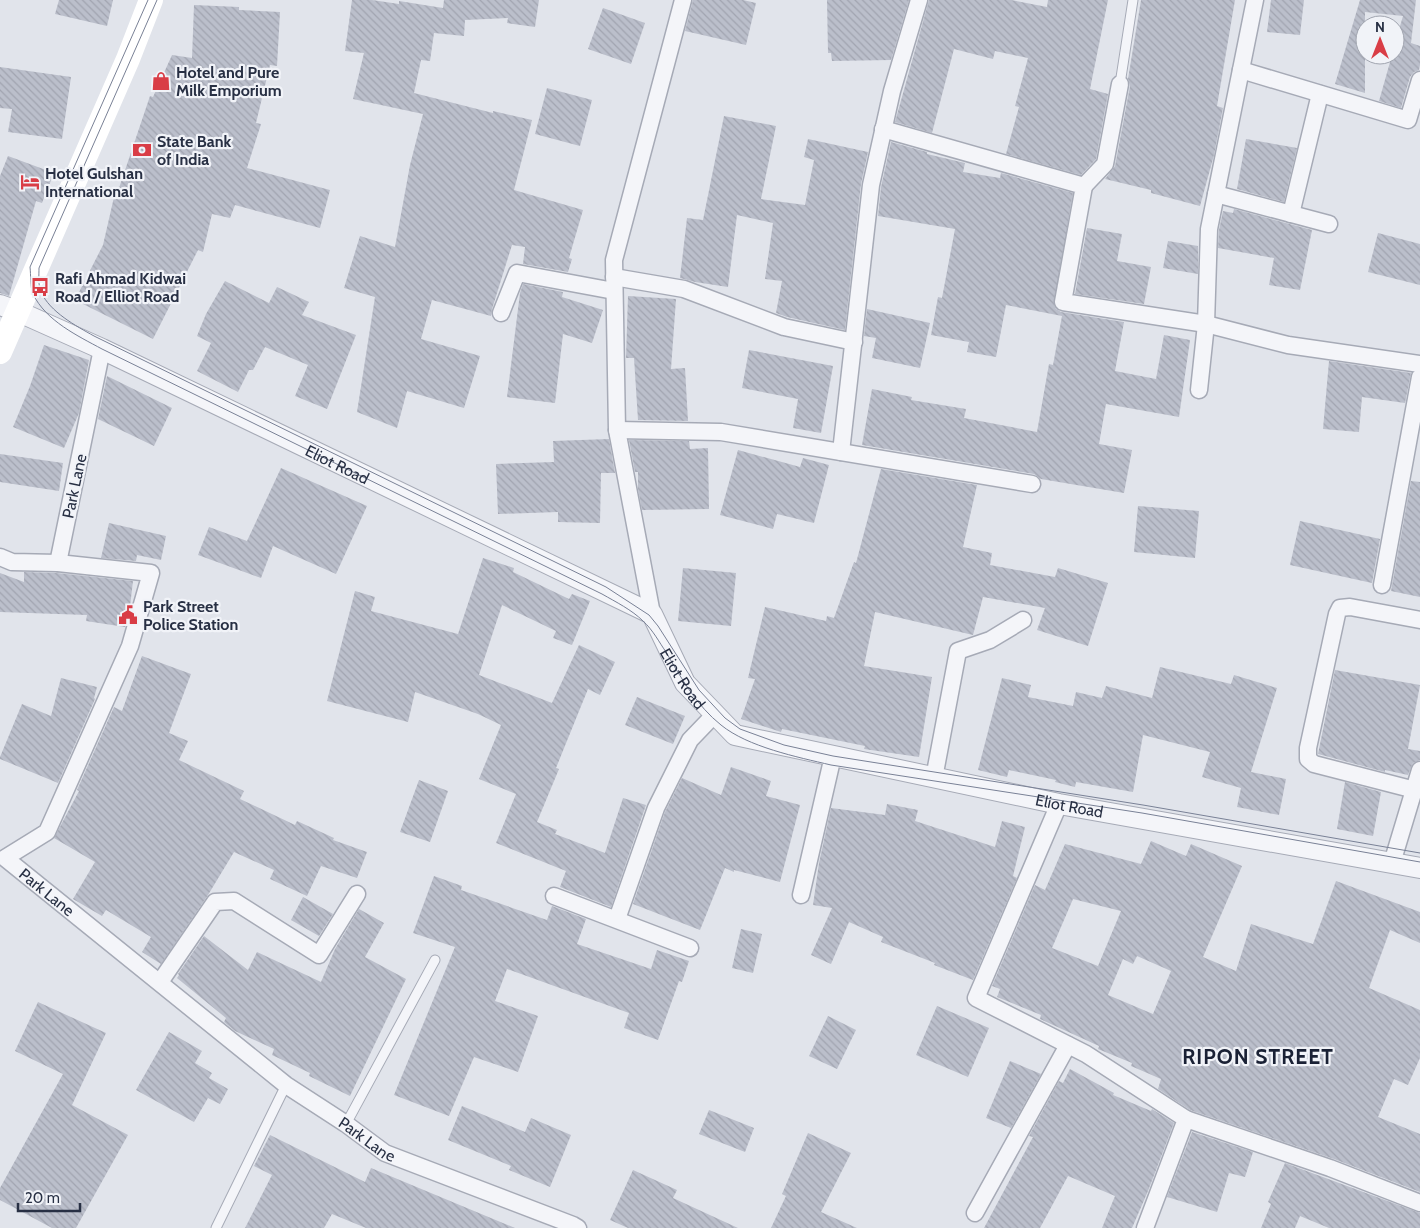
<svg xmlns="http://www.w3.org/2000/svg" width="1420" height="1228" font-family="Cabin,sans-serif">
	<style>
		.building { fill: url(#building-back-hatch); fill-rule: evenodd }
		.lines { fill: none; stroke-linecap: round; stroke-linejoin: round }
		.service-casing { stroke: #a6aab6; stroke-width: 11 }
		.minor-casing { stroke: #a6aab6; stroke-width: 19 }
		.tertiary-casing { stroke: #a6aab6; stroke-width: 22 }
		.service { stroke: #f4f5f9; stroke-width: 9 }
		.minor { stroke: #f4f5f9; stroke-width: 16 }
		.tertiary { stroke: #f4f5f9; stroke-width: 20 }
		.secondary { stroke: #fff; stroke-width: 24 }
		.tram { stroke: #798196; stroke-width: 1 }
		.labels { text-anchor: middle; stroke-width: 4.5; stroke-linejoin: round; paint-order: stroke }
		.poi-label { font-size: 16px; font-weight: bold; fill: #283044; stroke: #f1f3f8; text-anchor: start }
		.street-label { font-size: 16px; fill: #283044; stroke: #f1f3f8 }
		.district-label { font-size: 21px; font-weight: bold; letter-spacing: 1px; fill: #1a2135; stroke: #f1f3f8 }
	</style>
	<defs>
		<pattern id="building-back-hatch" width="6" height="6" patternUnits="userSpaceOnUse" patternTransform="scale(1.25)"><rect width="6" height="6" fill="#bbbfcb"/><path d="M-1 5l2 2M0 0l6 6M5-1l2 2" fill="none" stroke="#a1a4b0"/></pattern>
	</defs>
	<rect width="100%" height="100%" fill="#e1e4eb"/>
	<g class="building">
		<path d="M59,0H113L107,26L55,14Z"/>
		<path d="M352,0H372L399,4V1L443,8L444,0H539L535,27L507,23L508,18L465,20L464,36L434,33L430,61L421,60L414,93L493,113V111L532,120L514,190L583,210L569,258L572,259L568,272L523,264L525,247L512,245L492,309L491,316L432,300L421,339L480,356L464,408L407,391L397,428L357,412L375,297L344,288L360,236L395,247L410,165L423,114L353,99L364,53L345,51Z"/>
		<path d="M693,0H743L756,3L746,45L685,31Z"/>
		<path d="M827,0H909L891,60L832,61L831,53H828Z"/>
		<path d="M929,0H1011L1047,7L1048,0H1108L1090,89L1108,94L1096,159L1081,175L1006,154L1019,107L1015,106L1028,58L995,51L993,59L954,49L932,133L895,122Z"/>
		<path d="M1141,0H1235L1217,106L1223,108L1214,155L1200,206L1151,193V190L1105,179L1115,166L1130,86L1128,79Z"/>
		<path d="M1271,0H1304L1300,35L1267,32Z"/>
		<path d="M1360,0H1416L1411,43L1420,46V65L1419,70L1414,72L1410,77L1401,108L1379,101L1392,55H1395V43L1403,16L1365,12V93L1335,84Z"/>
		<path d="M194,5L239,7V10L280,12L277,66L270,65L256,123L261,124L247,168L330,190L320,228L235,205L230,218L212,214L203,252L198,250L153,339L75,300L103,245L114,197H116L150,96L153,97L172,55L192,58Z"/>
		<path d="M603,8L645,23L631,64L588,49Z"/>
		<path d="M0,67L71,77L62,139L8,132L12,109L0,108Z"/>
		<path d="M547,88L592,100L580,146L535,134Z"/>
		<path d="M724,116L776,126L761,199L805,205L814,160L804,157L808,139L868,152L861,184L845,330L787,317L776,313L782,281L765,279L773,223L737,215L728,287L695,282L680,278L687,218L703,220Z"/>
		<path d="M1246,139L1297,148L1284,202L1237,189Z"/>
		<path d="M891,142L927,152V154L965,163L963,172L1000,178L1001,173L1073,193L1054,305L1056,309L1061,312L1124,322L1115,371L1156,379L1164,335L1190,340L1179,417L1106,404L1099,444L1132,450L1124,493L1041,479L1034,474L862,445L872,389L912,397L911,400L966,409L964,418L1037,432L1049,364L1053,365L1062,316L1006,305L996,357L967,352L969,342L931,335L938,297L942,298L955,229L878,216L881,187Z"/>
		<path d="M8,156L54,173L42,203L36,201L9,296L0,293V176Z"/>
		<path d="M1234,209L1312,230L1300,290L1269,285L1274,258L1218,248L1219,230L1223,211L1233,213Z"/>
		<path d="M1087,228L1122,234L1117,261L1151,267L1144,304L1075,294Z"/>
		<path d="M1378,233L1420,244V285L1368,272Z"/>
		<path d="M1168,241L1198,246V274L1163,268Z"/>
		<path d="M225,281L269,303L277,287L309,302L302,315L356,335L327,409L295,396L308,365L265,347L253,370H249L238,392L197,371L211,343L197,336L206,314Z"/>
		<path d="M523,284L563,292L562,297L603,310L592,343L563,334L555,403L507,397L520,293Z"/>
		<path d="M628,296L676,299L671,369L685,368L688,421L638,420L634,358H626Z"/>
		<path d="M867,309L930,323L920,368L872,358L876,338L864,336Z"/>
		<path d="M44,345L89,360L79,413L64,448L13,427L30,386Z"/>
		<path d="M749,350L833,366L821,433L793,428L798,399L742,388Z"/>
		<path d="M1329,361L1411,373L1405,403L1362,397L1359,432L1323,429Z"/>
		<path d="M107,376L172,408L154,446L98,419Z"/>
		<path d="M609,439L615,473H601L600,523L558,522V512L498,514L496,464L554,462L553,441Z"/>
		<path d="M629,440L689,441L690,449L708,448L709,509L642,510L638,489V472H635Z"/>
		<path d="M738,450L800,467L803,458L829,465L814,523L777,514L773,529L720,515Z"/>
		<path d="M0,454L63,463L59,491L0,482Z"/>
		<path d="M281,468L367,506L336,574L273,546L261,578L198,555L209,527L247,541Z"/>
		<path d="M881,469L977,485L963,547L992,553L990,565L1055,577L1058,568L1108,583L1088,646L1037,630L1045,608L983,597L973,635L875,612L864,666L932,677L919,757L864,749L865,746L782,729L781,732L741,719L755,679L748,678L765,607L826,621L827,616L834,618L854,562L856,563Z"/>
		<path d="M1411,481L1420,482V597L1391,591Z"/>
		<path d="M1138,506L1199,511L1195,558L1134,552Z"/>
		<path d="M1300,521L1380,539L1372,583L1290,565Z"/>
		<path d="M109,523L166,536L161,560L137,555L136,561L101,558Z"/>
		<path d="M483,558L514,568L513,572L569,599L572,594L590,601L572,645L553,638L556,631L502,605L479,675L552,703L579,645L615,662L600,695L588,689L556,768L559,769L537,822L557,830L555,834L605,853L623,798L646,805L611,907L560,887L566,871L496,843L516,794L479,779L501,725L478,714L415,692L408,722L327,701L355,591L375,597L371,611L458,634Z"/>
		<path d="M683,568L736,573L731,626L678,621Z"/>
		<path d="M24,572L57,573L133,581L129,615L125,627L86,621L87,615L0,612V573L24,582Z"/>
		<path d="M142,656L191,674L169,733L188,741L179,760L244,791L240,799L295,825L297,821L334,838L333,840L367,852L357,878L321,866L307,896L270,879L274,870L234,852L208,895L161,964L142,952L151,937L106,910L102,916L73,899L95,862L54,838L79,791L77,790L114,707L122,711Z"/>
		<path d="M1160,667L1231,684L1234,675L1277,688L1251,772L1286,779L1279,815L1237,807L1241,788L1202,777L1210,752L1143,735L1133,792L1076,782L1075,787L1055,782L1056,780L1009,770L1007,777L978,770L1002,678L1031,685L1028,697L1073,706L1076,692L1102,698L1106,686L1152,698Z"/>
		<path d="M1335,670L1420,685L1408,749L1420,751V760L1413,763L1408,775L1385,770V772L1318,754Z"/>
		<path d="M61,678L97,687L94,698L95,699L58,783L0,759V757L22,704L51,716Z"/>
		<path d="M637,697L685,716L673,744L625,725Z"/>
		<path d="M731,767L771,781L766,796L800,805L780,882L734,870V872L725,868L700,930L633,904L665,812L682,778L721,795Z"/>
		<path d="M419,780L448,791L430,842L400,832Z"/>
		<path d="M1345,782L1381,792L1373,836L1337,829Z"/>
		<path d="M887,804L918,810L915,821L995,847L1002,821L1025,827L1013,876L1017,878L973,980L934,965L935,963L881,942L883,937L849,922L831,964L811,955L832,908L813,905L819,863L831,808L885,815Z"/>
		<path d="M1151,841L1186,856L1191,844L1242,866L1203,957L1236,971L1251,924L1313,944L1336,881L1420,912V943L1390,930L1369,988L1420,1010V1058L1408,1085L1394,1079L1378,1117L1420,1134V1192L1334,1159L1190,1110L1158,1089L1161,1079L1131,1066L1132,1063L1098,1049L1099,1046L1040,1019L1041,1015L997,997L1000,989L992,986L1035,885L1045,890L1065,844L1141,864ZM1073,899L1121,911L1098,966L1052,948ZM1137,956L1171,971L1153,1014L1108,995L1123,959L1133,964Z"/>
		<path d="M434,876L462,886L461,890L547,920L552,906L586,919L577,944L651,969L657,950L689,961L682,982L679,981L658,1040L624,1028L629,1013L507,969L495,1001L538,1016L518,1072L474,1057L449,1116L394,1095L455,947L413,933Z"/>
		<path d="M303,897L333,914L319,936L291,920Z"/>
		<path d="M359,909L384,923L365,957L406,979L350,1096L309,1076L310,1073L272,1055L274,1049L235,1031L224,1022L226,1018L177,978L179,975L178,974L204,936L248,970L257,952L321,982L335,949Z"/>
		<path d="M741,929L762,934L753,973L732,968Z"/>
		<path d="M38,1002L106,1033L72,1105L128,1135L76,1228H52L0,1200V1188L63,1074L15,1051Z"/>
		<path d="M937,1006L989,1028L968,1077L916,1055Z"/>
		<path d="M828,1016L856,1030L837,1069L809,1056Z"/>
		<path d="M169,1032L202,1051L195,1063L212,1073L209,1078L228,1089L220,1104L208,1098L194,1122L136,1090Z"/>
		<path d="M1010,1061L1041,1074L1011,1128L986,1118Z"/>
		<path d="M1070,1069L1114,1093L1113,1095L1151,1111L1152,1109L1174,1123L1148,1191L1132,1228H1102L1115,1196L1068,1176L1040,1228H984L1033,1137L1029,1136L1059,1081L1063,1083Z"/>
		<path d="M462,1106L525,1132L531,1118L571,1135L550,1187L509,1170L511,1166L448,1140Z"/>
		<path d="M709,1110L754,1128L745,1152L699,1134Z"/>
		<path d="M1192,1132L1253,1152L1245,1177L1229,1173L1217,1212L1167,1197Z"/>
		<path d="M808,1133L851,1153L821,1212L857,1228H771L786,1196L782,1194Z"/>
		<path d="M270,1135L365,1182L371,1168L515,1228H366L332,1214L324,1228H245L272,1175L254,1166Z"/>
		<path d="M1285,1163L1420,1213V1228H1329L1300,1216L1295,1228H1261L1271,1204L1268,1202Z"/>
		<path d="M633,1170L677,1190L673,1198L738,1228H628L610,1220Z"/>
	</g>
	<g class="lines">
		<g class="service-casing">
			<g id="service">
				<path d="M1120,84L1133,0"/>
				<path d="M346,1124L435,960"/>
				<path d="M216,1228L286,1085"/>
			</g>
		</g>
		<g class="minor-casing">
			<g id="minor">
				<path d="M1241,70L1408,120L1420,80"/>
				<path d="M883,129L1084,186L1063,302L1206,324L1288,345L1420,364"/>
				<path d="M1084,186L1105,164L1120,84"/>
				<path d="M1216,194L1329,224"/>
				<path d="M1291,214L1320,94"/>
				<path d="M614,277L684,289L784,327L854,342"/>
				<path d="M501,313L517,273L614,291"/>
				<path id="s1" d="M102,349L58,563L151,573L130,646L47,832L5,858L286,1085L346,1124L385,1153L573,1225L578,1228"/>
				<path d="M1199,390L1206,324L1209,229L1255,0"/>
				<path d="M617,430L721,432L1032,484"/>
				<path d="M841,452L871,185L892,91L919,0"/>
				<path d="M0,557L12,562L58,563"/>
				<path d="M1382,585L1420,377"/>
				<path d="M652,614L617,430L614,260L683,0"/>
				<path d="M934,778L958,651L990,640L1023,620"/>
				<path d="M1415,790L1314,764L1308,759V748L1337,614L1340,608L1350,607L1420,620"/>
				<path d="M1059,804L976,998L1086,1054L1186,1119L1145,1228"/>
				<path d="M1392,863L1420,770"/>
				<path d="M801,895L833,756"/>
				<path d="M554,896L690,948"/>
				<path d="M617,919L656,808L690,740L715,714"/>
				<path d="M160,982L215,902L234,901L319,955L357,894"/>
				<path d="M1186,1119L1330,1168L1420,1203"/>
				<path d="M975,1213L1068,1045"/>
			</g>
		</g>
		<g class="tertiary-casing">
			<g id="tertiary">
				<path id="s2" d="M0,305L17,311L102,349L652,614L685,683L735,735L1059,804L1420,868"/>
			</g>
		</g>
		<use href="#service" class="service"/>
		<use href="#minor" class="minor"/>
		<use href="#tertiary" class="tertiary"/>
		<path class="secondary" d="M0,352L128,59L151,0"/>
		<g class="tram">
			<path id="s3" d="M148,0L30,267C31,275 30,287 33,294C46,321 78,336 102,349L602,594C616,602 632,610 643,621C653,630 659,642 666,652C681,678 697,706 721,725C748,747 797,757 831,765L1142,813L1420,862"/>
			<path d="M157,0L39,268C39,275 38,286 41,292C50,312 76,326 94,336L606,587L649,615L658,626L699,690L725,718L740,729L784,745L833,756L1143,805L1420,853"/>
		</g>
	</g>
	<defs>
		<g id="shop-bare" transform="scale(1.5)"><path d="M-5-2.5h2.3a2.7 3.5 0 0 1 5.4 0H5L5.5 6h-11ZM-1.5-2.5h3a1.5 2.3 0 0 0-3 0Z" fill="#d93d46" stroke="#f1f3f8" stroke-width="2.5" paint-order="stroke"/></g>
		<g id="bank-bare" transform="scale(1.5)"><path d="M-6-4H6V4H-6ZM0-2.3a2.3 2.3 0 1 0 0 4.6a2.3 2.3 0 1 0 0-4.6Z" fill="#d93d46" stroke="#f1f3f8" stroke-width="2.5" paint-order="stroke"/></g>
		<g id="hotel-bare" transform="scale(1.5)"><path d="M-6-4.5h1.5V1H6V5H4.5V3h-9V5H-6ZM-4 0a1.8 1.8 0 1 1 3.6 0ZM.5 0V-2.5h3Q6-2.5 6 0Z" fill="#d93d46" stroke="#f1f3f8" stroke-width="2.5" paint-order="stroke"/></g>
		<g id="bus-bare" transform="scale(1.5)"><path d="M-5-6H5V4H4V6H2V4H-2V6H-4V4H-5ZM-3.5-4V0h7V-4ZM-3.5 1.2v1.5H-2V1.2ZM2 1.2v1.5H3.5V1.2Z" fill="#d93d46" stroke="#f1f3f8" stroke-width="2.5" paint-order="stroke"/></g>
		<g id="civic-bare" transform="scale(1.5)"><path d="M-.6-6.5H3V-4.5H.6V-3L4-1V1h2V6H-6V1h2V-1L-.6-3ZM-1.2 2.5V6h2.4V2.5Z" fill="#d93d46" stroke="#f1f3f8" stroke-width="2.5" paint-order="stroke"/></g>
	</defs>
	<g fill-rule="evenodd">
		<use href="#shop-bare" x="161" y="81"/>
		<use href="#bank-bare" x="142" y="150"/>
		<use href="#hotel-bare" x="30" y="182"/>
		<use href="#bus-bare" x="40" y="287"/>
		<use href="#civic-bare" x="128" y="615"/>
	</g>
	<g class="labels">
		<g class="poi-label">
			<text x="176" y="78">Hotel and Pure<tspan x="176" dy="18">Milk Emporium</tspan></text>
			<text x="157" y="147">State Bank<tspan x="157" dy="18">of India</tspan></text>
			<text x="45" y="179">Hotel Gulshan<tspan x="45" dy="18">International</tspan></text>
			<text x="55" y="284">Rafi Ahmad Kidwai<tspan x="55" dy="18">Road / Elliot Road</tspan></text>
			<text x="143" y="612">Park Street<tspan x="143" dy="18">Police Station</tspan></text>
		</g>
		<g class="street-label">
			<text dy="6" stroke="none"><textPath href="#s3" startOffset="671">Eliot Road</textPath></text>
			<text transform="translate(74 486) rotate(-78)" y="6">Park Lane</text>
			<text dy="6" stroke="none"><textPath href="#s3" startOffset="1085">Eliot Road</textPath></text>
			<text dy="6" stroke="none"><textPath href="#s2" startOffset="1212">Eliot Road</textPath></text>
			<text dy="6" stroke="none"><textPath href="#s1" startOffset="695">Park Lane</textPath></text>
			<text dy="6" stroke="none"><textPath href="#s1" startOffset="1100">Park Lane</textPath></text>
		</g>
		<g class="district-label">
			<text x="1258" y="1064">RIPON STREET</text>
		</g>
	</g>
	<g transform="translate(1380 40)"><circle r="24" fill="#f1f3f8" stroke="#a1a5b0"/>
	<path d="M0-4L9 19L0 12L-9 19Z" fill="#d93d46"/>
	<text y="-8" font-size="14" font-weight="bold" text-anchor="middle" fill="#283044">N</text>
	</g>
	<path d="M18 1203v8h62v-8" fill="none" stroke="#283044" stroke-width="2.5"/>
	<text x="25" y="1203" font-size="15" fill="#283044" stroke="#f1f3f8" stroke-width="4" paint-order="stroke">20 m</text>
</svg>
